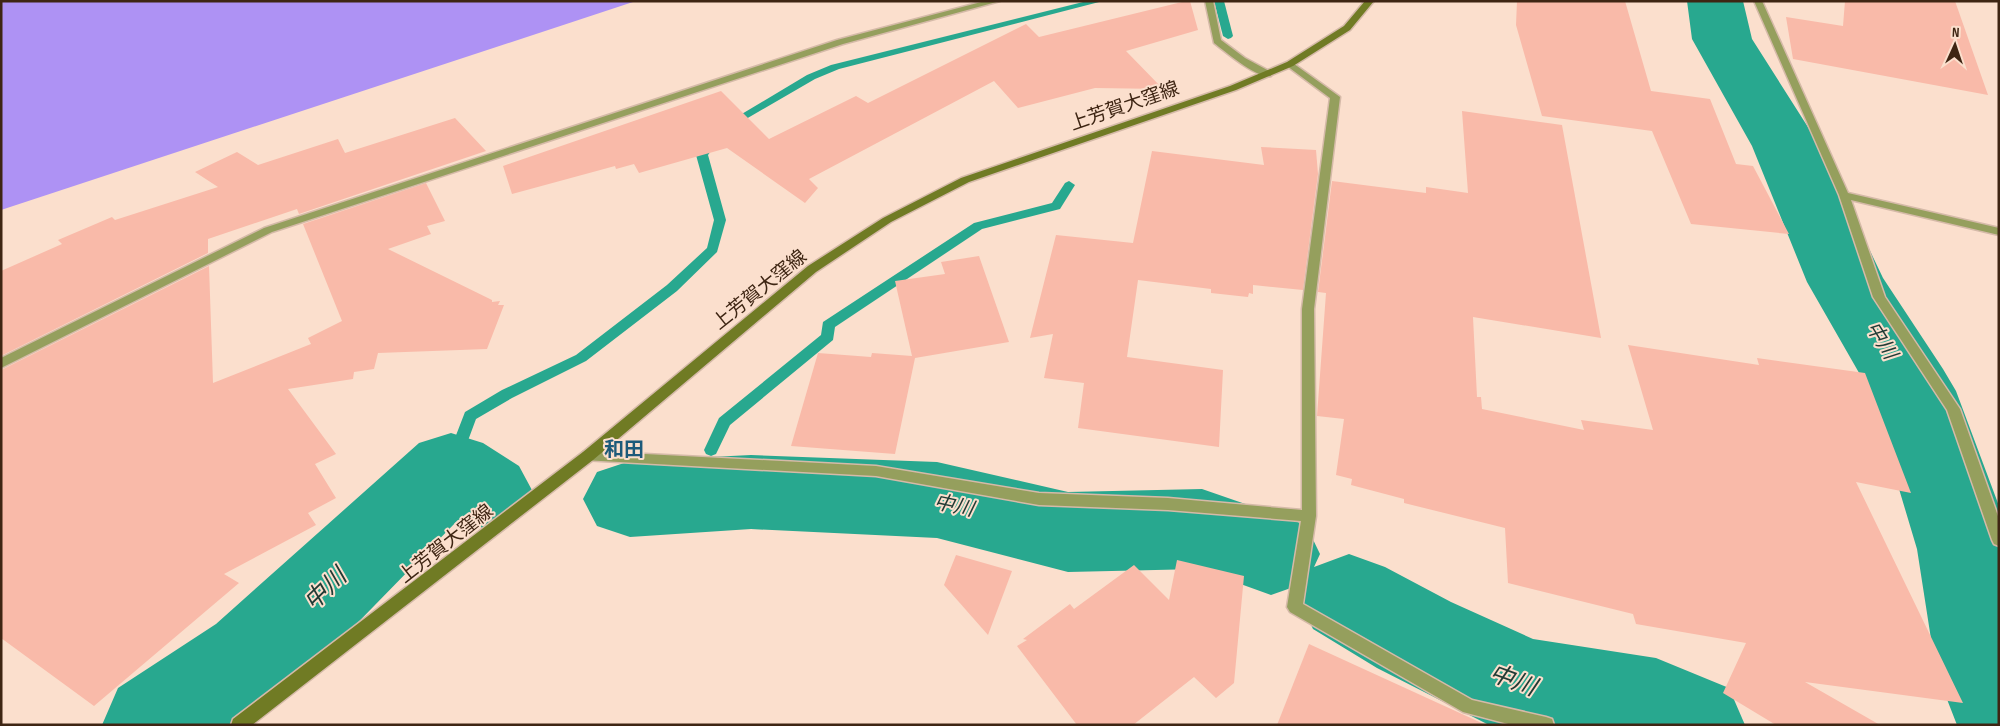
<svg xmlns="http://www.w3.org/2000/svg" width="2000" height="726" font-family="'Sofia Sans Condensed','Noto Sans JP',sans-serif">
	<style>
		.forest { fill: #ae92f4 }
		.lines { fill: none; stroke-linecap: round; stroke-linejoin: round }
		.stream { fill: #28a88f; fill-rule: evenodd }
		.river { fill: #28a88f; fill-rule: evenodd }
		.building { fill: #f9baa9 }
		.street-casing { stroke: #d5baa8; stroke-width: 3 }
		.secondary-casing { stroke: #d5baa8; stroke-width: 3 }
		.street { fill: #959f5d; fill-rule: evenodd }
		.secondary { fill: #707b24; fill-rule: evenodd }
		.labels { text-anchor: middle; stroke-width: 4; stroke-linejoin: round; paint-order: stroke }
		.street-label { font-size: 19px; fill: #3e2513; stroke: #fbdfcd }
		.water-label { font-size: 20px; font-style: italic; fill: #213b35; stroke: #fbdfcd }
		.neighbourhood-label { font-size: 20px; font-weight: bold; fill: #1d5a7a; stroke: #fbdfcd }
		.near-water-label { font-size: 24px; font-style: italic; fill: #213b35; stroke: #fbdfcd }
	</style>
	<rect width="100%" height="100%" fill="#fbdfcd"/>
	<path class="forest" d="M1,1H636L1,210Z"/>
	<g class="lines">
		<g class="stream">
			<path d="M1087,1H1103L839,69L815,79L734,126H726L725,124L807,75L831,65Z"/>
			<path d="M1214,1H1224L1233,36L1231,38L1228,39L1223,36Z"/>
			<path d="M713,137L719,140L708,155L726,220L717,252L677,291L586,361L512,398L476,419L456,473L451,475L446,473L443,469L465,412L502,390L576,355L667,285L707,248L714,220L696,155L709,138Z"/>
			<path d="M1069,181L1075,185L1060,209L982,229L835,327L833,340L730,425L716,454L711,456L706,454L704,450L719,418L821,335L823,322L974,223L1052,203L1065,183Z"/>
			<path d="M698,474L703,476L706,480L696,499L691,501L686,499L683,495L693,476Z"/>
		</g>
		<g class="river">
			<path d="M1687,1H1743L1752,39L1820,146L1883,278L1943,369L1956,391L1999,506V725H1957L1936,671L1917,549L1870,392L1807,282L1752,146L1692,39Z"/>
			<path d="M451,433L483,443L519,466L533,492L519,518L486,529L458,520L290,692L246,725H102L118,688L216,624L419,443Z"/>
			<path d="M751,455L937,462L1068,492L1202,489L1306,525L1320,554L1314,567L1349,554L1385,567L1451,602L1533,639L1656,658L1729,688L1745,725H1489L1377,668L1313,629L1298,598L1305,583L1271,595L1199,569L1068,572L937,538L751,529L630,537L597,526L583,499L597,472L630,461Z"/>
		</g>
	</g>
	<g class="building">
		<path d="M1186,1H1190L1198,30L1126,51L1163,89L1095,88L1018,108L994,81L809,179L818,188L805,203L727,148L639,173L634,164L616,169L615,166L512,194L503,166L721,91L769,139L856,96L868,103L1026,24L1039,37Z"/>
		<path d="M1517,1H1625L1651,91L1710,99L1736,164L1753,166L1789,234L1691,224L1652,131L1542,116L1516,25Z"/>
		<path d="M1845,1H1955L1988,95L1793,59L1786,17L1843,26Z"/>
		<path d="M1462,111L1562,125L1601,338L1473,317L1477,397H1481L1482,409L1584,430L1581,420L1653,430L1628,345L1759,365L1757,358L1865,373L1911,493L1856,482L1963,703L1805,682L1880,725H1776L1723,693L1746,643L1636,624L1633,614L1508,583L1505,528L1404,503V499L1351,485L1352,479L1336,475L1344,419L1317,416L1326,293L1318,292L1332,181L1426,193V187L1468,193Z"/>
		<path d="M455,118L486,151L299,214L297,209L208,239V253L1,356V271L62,244L58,240L112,217L115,220L218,187L195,172L237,152L258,165L338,139L345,153Z"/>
		<path d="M1261,147L1316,150L1318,174L1303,290L1253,285V294L1249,293L1248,297L1211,293V289L1138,280L1127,357L1223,370L1219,447L1078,428L1084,383L1044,378L1053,334L1030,338L1056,235L1133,243L1152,151L1264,165Z"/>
		<path d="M426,183L445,221L427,226L431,234L388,249L492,300V302L500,301L498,305H504L487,349L378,353L374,369L354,372L353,379L288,389L336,454L315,464L336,498L308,513L316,525L224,574L239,583L94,706L1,638V370L209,266L213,383L311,344L308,338L342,321L303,224Z"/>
		<path d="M979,256L1009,342L915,358L895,454L791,446L818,353L871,357L872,353L912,356L895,281L945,274L941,262Z"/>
		<path d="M956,555L1012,571L988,635L944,585Z"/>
		<path d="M1177,560L1244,576L1234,683L1216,698L1194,677L1133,725H1077L1017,646L1027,640L1023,639L1070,604L1074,609L1134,565L1169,600Z"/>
		<path d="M1309,644L1462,714L1486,725H1277Z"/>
	</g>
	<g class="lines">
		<g class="street-casing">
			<g id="street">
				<path d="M985,1H1000L843,44L272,232L1,368V358L264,228L837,40Z"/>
				<path d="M1205,1H1213L1221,40L1245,58L1271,72V76C1257,79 1226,52 1214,43Z"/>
				<path d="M1754,1H1762L1848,193L1999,228V235L1851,200L1885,297L1960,409L1999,519V546L1994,544L1992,540L1947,410L1873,297L1839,195Z"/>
				<path d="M1290,61L1340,97L1314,309L1316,516L1303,604L1472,700L1546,717L1552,719L1554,725H1512L1463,712L1290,612L1287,607L1301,521L1168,510L1039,505L876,476L583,460L581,456L583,452L588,451L876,466L1039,493L1168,498L1302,510V309L1330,98L1287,66L1285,64Z"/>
			</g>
		</g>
		<g class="secondary-casing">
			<path id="secondary" d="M1365,1H1374L1350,30L1293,66L1236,90L969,182L891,222L816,272L593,460L252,725H231L233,719L583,452L808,266L883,218L961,178L1230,86L1287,62L1344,26Z"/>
		</g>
		<use href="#street" class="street"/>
		<use href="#secondary" class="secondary"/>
	</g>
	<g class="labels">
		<g class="street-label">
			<text transform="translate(1124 105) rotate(-19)" y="7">上芳賀大窪線</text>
			<text transform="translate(759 289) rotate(-39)" y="7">上芳賀大窪線</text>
			<text transform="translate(445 543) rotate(-38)" y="7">上芳賀大窪線</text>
		</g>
		<g class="water-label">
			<text transform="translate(1882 340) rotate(58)" y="7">中川</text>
			<text transform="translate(954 505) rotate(12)" y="7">中川</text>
		</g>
		<g class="neighbourhood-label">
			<text x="624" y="456">和田</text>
		</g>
		<g class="near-water-label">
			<text transform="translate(325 589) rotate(-44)" y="8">中川</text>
			<text transform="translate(1513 680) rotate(20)" y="8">中川</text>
		</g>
	</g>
	<rect width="2000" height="726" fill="none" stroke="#3e2513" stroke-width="5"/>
	<g transform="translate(1955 45) rotate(3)" stroke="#fbdfcd" stroke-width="4" paint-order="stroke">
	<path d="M0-4L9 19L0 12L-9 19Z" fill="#3e2513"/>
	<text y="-8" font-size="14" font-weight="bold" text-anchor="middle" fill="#3e2513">N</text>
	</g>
</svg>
